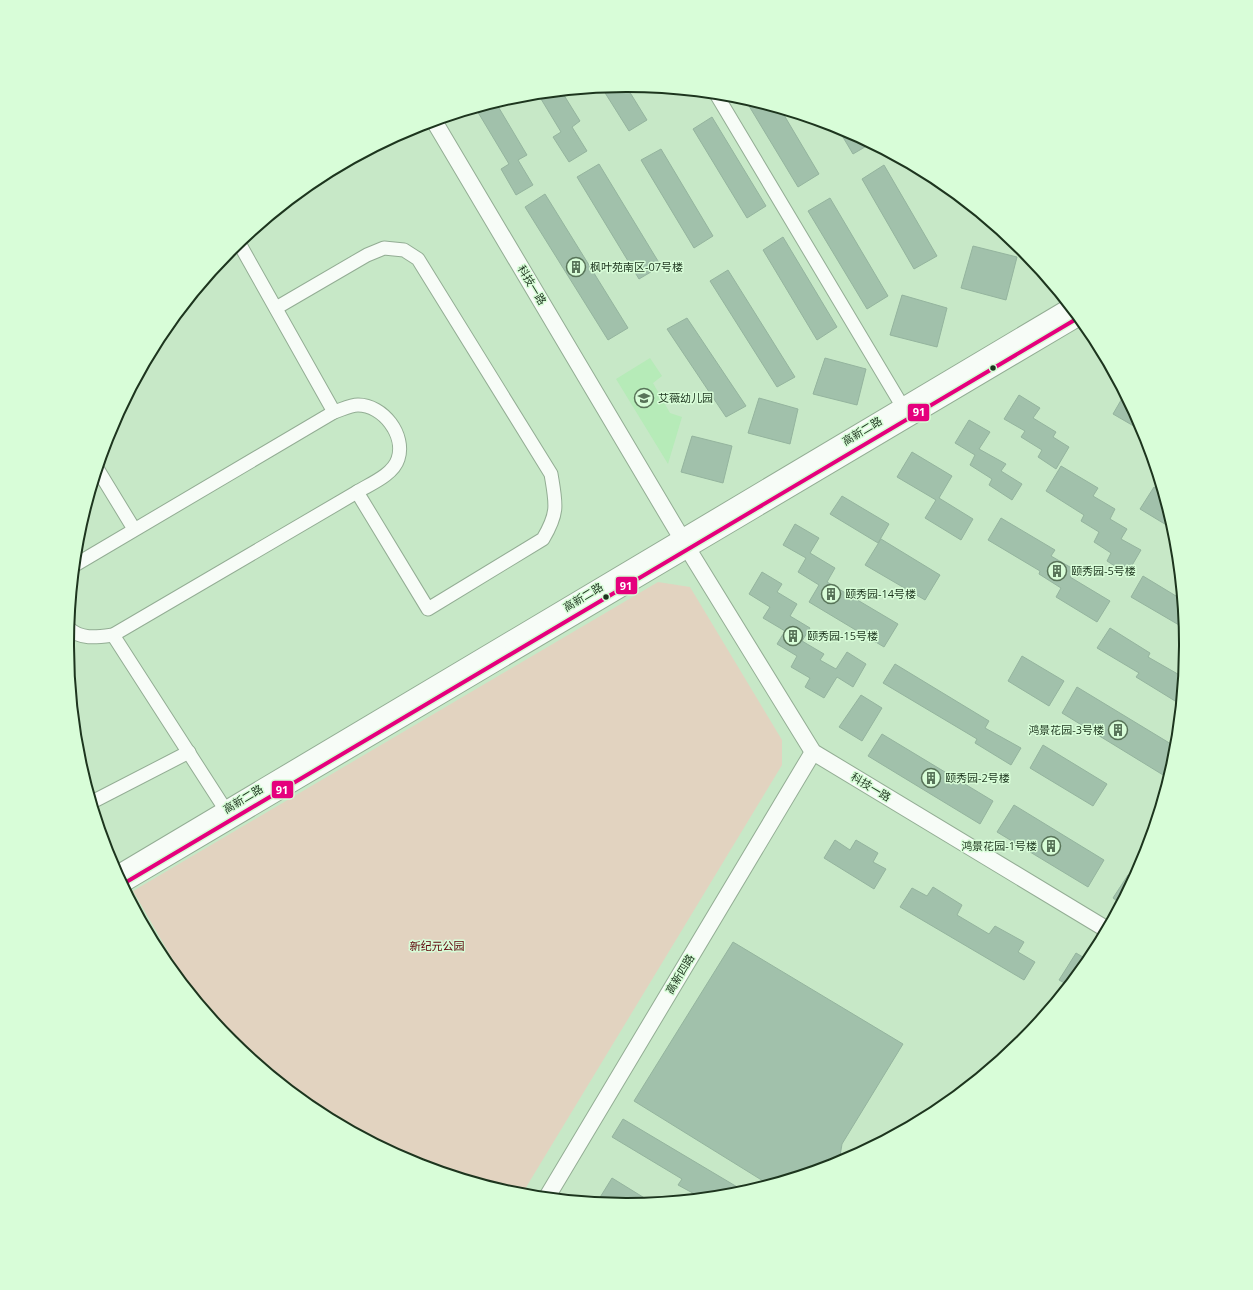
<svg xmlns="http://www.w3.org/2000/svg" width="1253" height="1290" font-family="'Open Sans','Noto Sans SC',sans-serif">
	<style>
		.built { fill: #b6ebb8 }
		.green { fill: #e2d3c0 }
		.building { fill: #a1c1ab; stroke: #94b49e }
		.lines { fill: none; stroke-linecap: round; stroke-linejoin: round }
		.minor-casing { stroke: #93ad94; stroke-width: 15 }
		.tertiary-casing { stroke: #93ad94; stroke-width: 18 }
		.minor { stroke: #f7fcf7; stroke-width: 13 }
		.tertiary { stroke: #f7fcf7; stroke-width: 16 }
		.bus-1-casing { stroke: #d8fdd8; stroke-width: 7 }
		.bus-1 { stroke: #e5007d; stroke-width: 4 }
		.bus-dot { fill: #1d351e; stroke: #d8fdd8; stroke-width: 1.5 }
		.labels { text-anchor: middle; stroke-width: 3; stroke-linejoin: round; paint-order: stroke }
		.poi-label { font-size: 11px; fill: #1d351e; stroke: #d8fdd8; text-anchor: start }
		.street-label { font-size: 11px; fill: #1d351e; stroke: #d8fdd8 }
		.park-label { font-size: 11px; fill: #5c0006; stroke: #d8fdd8 }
		.rim { fill: none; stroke: #1d351e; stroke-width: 2 }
		.line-badge { stroke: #d8fdd8; stroke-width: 1.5 }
		.badge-label { font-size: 11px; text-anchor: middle; font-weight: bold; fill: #fff }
	</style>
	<rect width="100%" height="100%" fill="#c7e8c7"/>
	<path class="built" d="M650,358L662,376L653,383L670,413L682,417L668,464L616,379Z"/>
	<g class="green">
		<path d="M658,582L690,587L782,740V765L522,1194L412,1162L315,1110L231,1040L192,993L133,891Z"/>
		<path d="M130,895L176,973L161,956Z"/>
	</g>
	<g class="building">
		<path d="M626,86L647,120L629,131L602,88Z"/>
		<path d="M562,92L580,121L572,127L587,151L569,162L553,137L561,132L538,94Z"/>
		<path d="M747,100L781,110L819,174L798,187L746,101Z"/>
		<path d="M496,103L527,155L518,160L533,185L516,195L501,169L509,164L476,109Z"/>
		<path d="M712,117L766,206L747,218L693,129Z"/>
		<path d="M837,127L841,128L870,144L853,154Z"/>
		<path d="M661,149L713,236L694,248L641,160Z"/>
		<path d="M599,164L661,266L639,279L577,177Z"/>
		<path d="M884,165L937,256L914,269L862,179Z"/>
		<path d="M545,194L628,328L608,340L525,207Z"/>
		<path d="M830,198L888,296L867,309L808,211Z"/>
		<path d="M783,237L837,327L817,340L763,250Z"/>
		<path d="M973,246L1017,257L1006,300L961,288Z"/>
		<path d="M728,270L795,377L777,387L710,281Z"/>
		<path d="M902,295L947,308L937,347L890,335Z"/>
		<path d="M687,318L746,406L726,417L667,329Z"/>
		<path d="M825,358L866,369L857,405L813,394Z"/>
		<path d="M1019,395L1040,408L1033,418L1056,432L1053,437L1069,447L1056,469L1038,457L1042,450L1021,437L1025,431L1004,419Z"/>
		<path d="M1124,395L1143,431L1144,432L1113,414Z"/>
		<path d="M759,398L798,409L790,444L748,433Z"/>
		<path d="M969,420L990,432L979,449L1006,464L1001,471L1022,484L1012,500L989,485L992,479L970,465L975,455L955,443Z"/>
		<path d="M692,436L732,446L723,483L681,472Z"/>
		<path d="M912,452L952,476L939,498L973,519L961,540L925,518L936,500L897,477Z"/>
		<path d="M1061,466L1098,488L1093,496L1115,509L1110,519L1127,529L1121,539L1141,550L1127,574L1107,561L1111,553L1094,542L1099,532L1081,521L1084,515L1046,491Z"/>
		<path d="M1154,487L1162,492L1173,529L1140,509Z"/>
		<path d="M842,496L889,524L878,543L830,514Z"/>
		<path d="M1001,518L1055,550L1051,556L1075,570L1070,577L1110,601L1097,622L1056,597L1061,588L1039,574L1040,571L988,540Z"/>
		<path d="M795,524L819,538L810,553L835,568L827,582L898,624L884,647L809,602L819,585L798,572L806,558L783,545Z"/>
		<path d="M881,539L940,575L925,600L865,565Z"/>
		<path d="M762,572L782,584L777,592L797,604L790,616L810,628L802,641L824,654L820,660L836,669L847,652L866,664L853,687L837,677L824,698L805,687L810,678L791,667L797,656L777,644L785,631L763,618L770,607L749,594Z"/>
		<path d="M1143,576L1181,599L1184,621L1182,620L1179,625L1131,597Z"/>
		<path d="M1110,628L1150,653L1148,657L1183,677L1180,704L1136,677L1139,673L1097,648Z"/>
		<path d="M1022,656L1064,681L1049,706L1008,681Z"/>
		<path d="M895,664L989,721L985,728L1021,748L1011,765L975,743L977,739L883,683Z"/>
		<path d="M1077,687L1176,747L1168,778L1062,713Z"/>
		<path d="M861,695L882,708L862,741L839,727Z"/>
		<path d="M882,734L993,801L980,824L868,756Z"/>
		<path d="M1043,745L1107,784L1093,806L1030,768Z"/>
		<path d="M1014,805L1104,860L1088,887L997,832Z"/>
		<path d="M835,840L850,850L856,840L878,853L873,862L886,869L874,889L824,858Z"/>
		<path d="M1128,875L1133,878L1120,903L1113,898Z"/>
		<path d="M933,887L962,905L957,915L989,934L995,926L1024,942L1018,952L1035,962L1024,980L900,907L912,888L927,896Z"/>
		<path d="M733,942L903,1044L842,1144L839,1162L768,1184L634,1101Z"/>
		<path d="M1076,953L1088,960L1068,985L1059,980Z"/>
		<path d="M623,1119L744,1191L735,1194L700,1197L678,1185L682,1179L612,1137Z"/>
		<path d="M612,1178L651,1202L626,1204L604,1202L599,1199Z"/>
	</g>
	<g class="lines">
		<g class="minor-casing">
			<g id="minor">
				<path d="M716,94L907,414"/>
				<path d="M239,243L334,412"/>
				<path d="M276,308L367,255L384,248L404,250L418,259L551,474C556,504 559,512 543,539L428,609L357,492"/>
				<path d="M98,470L134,529"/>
				<path d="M69,628C80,640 98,637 113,635L357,492C370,484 393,475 398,459C406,435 383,405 358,405C350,405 341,410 334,412L75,565"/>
				<path d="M113,635L225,809"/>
				<path d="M92,802L189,752"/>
			</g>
		</g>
		<g class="tertiary-casing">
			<g id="tertiary">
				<path d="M434,121L688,549L813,752L1106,929"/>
				<path d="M117,874L1069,307"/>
				<path d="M123,884L1078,318"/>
				<path d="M547,1197L813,752"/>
			</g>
		</g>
		<use href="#minor" class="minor"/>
		<use href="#tertiary" class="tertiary"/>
		<g class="bus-1-casing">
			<path id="bus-1" d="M123,884L1078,318"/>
		</g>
		<use href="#bus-1" class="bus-1"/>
	</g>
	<defs>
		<g id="building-ring" transform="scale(1)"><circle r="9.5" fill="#d8fdd8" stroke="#587459" stroke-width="1.5"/><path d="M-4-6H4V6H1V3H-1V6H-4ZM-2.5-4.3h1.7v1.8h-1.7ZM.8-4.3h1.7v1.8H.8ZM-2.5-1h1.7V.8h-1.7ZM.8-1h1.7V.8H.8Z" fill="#587459"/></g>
		<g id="school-ring" transform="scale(1)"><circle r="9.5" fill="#d8fdd8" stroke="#587459" stroke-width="1.5"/><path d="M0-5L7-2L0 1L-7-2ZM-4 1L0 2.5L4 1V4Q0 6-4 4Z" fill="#587459"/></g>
	</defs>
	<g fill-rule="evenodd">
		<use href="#building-ring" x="576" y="267"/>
		<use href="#school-ring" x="644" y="398"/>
		<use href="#building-ring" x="1057" y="571"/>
		<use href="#building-ring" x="831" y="594"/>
		<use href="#building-ring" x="793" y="636"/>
		<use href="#building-ring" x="1118" y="730"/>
		<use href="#building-ring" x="931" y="778"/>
		<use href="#building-ring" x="1051" y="846"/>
	</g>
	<g class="bus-dot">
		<circle cx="993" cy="368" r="3.5"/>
		<circle cx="606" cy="597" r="3.5"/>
	</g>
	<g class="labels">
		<g class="poi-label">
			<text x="590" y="271">枫叶苑南区-07号楼</text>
			<text x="658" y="402">艾薇幼儿园</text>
			<text x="1071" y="575">颐秀园-5号楼</text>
			<text x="845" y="598">颐秀园-14号楼</text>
			<text x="807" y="640">颐秀园-15号楼</text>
			<text x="1104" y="734" text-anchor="end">鸿景花园-3号楼</text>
			<text x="945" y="782">颐秀园-2号楼</text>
			<text x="1037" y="850" text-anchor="end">鸿景花园-1号楼</text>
		</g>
		<g class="street-label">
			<text transform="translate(532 285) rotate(59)" y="4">科技一路</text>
			<text transform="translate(862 431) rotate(-31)" y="4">高新二路</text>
			<text transform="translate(583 597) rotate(-31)" y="4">高新二路</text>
			<text transform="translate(871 787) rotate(31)" y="4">科技一路</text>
			<text transform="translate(243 799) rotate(-31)" y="4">高新二路</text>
			<text transform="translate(680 974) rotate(-59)" y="4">高新四路</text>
		</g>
		<g class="park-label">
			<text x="437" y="950">新纪元公园</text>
		</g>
	</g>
	<path d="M0 0H1253V1290H0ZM626 92H627A552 552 0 0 1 1179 644V646A552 552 0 0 1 627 1198H626A552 552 0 0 1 74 646V644A552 552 0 0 1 626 92Z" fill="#d8fdd8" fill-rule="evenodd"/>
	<path class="rim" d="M626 92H627A552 552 0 0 1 1179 644V646A552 552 0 0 1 627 1198H626A552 552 0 0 1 74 646V644A552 552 0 0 1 626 92Z"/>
	<g class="line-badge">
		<rect x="907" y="403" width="23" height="19" rx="4" fill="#e5007d"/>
		<rect x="615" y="576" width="23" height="19" rx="4" fill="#e5007d"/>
		<rect x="271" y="780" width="23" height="19" rx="4" fill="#e5007d"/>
	</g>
	<g class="badge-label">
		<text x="919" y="416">91</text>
		<text x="626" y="590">91</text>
		<text x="282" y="794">91</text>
	</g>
</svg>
